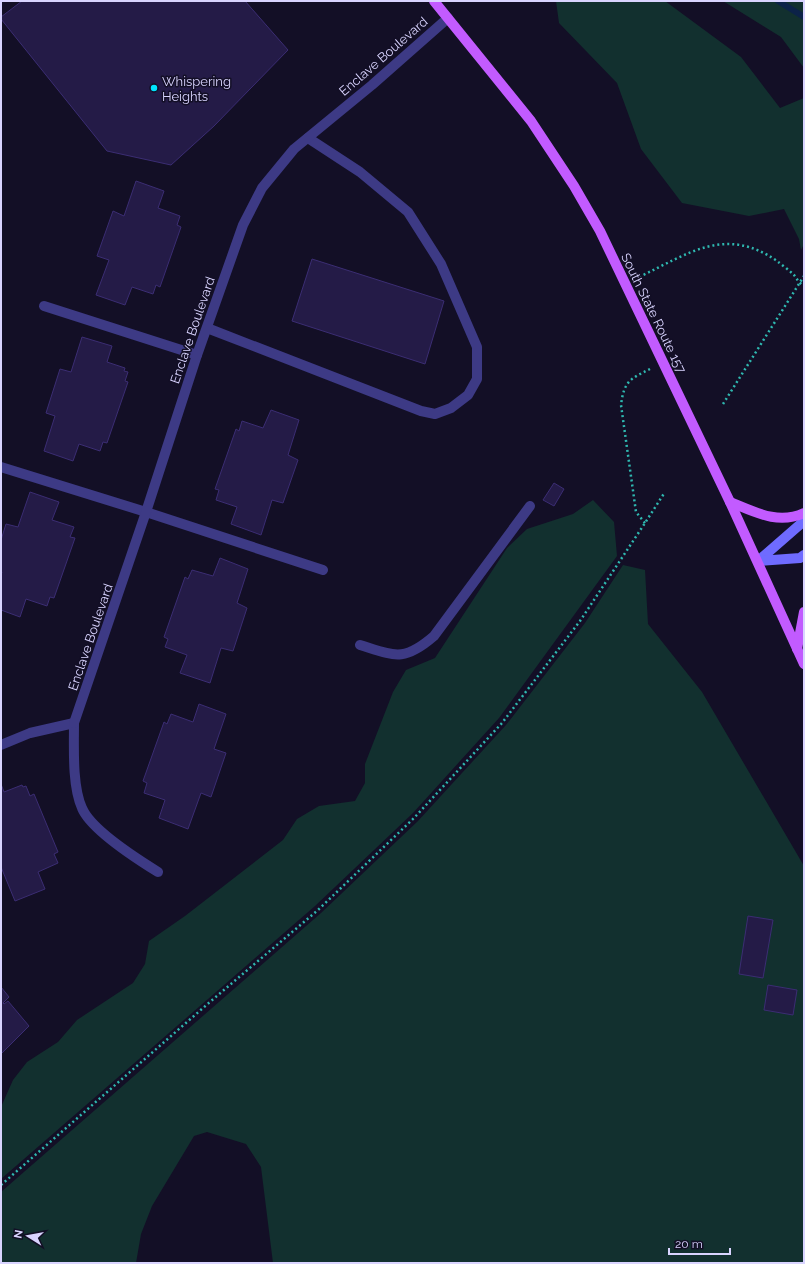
<svg xmlns="http://www.w3.org/2000/svg" width="805" height="1264" font-family="Raleway,sans-serif">
	<style>
		.green { fill: #12302f }
		.lines { fill: none; stroke-linecap: round; stroke-linejoin: round }
		.stream { stroke: #0c2248; stroke-width: 6 }
		.building { fill: #241b47; stroke: #3b2d73 }
		.path { stroke: #2fb8b0; stroke-width: 2.5; stroke-dasharray: 2 3; stroke-linecap: butt }
		.lane { stroke: #3d3a85; stroke-width: 10 }
		.street { stroke: #3d3a85; stroke-width: 10 }
		.secondary { stroke: #6f6bff; stroke-width: 10 }
		.primary { stroke: #c25bff; stroke-width: 10 }
		.poi-dot { fill: #00e5ff; stroke: #130f26; stroke-width: 1.5 }
		.labels { text-anchor: middle; stroke-width: 3; stroke-linejoin: round; paint-order: stroke }
		.street-label { font-size: 13px; fill: #d9d4ff; stroke: #130f26 }
		.poi-label { font-size: 13px; fill: #d9d4ff; stroke: #130f26; text-anchor: start }
	</style>
	<rect width="100%" height="100%" fill="#130f26"/>
	<g class="green">
		<path d="M556,1H665L741,57L780,108L804,98V244L801,250L799,239L784,209L749,216L682,203L641,149L617,83L559,23Z"/>
		<path d="M723,1H804V68L781,37Z"/>
		<path d="M593,500L614,522L617,556L499,718L413,813L315,906L1,1179V1107L13,1080L27,1062L58,1042L77,1020L133,983L145,964L149,941L185,916L283,840L297,819L319,806L355,801L365,783V764L393,692L406,670L435,658L507,548L527,529L573,514Z"/>
		<path d="M623,565L645,570L648,624L702,692L804,866V1263H273L261,1167L246,1144L207,1132L194,1136L152,1206L141,1234L136,1263H1V1192L321,913L418,821L506,725L585,623Z"/>
	</g>
	<g class="lines">
		<path class="stream" d="M778,1L804,17"/>
	</g>
	<g class="building">
		<path d="M22,1H245L288,50L214,126L171,165L107,151L1,19V17Z"/>
		<path d="M136,181L164,191L158,208L180,216L177,225L181,227L160,287L156,285L153,294L132,287L125,305L96,295L109,260L97,256L113,211L124,216Z"/>
		<path d="M312,259L444,301L425,364L292,321Z"/>
		<path d="M82,337L112,346L107,362L125,368L124,371L128,372L125,381L128,382L107,443L103,442L100,451L79,444L73,461L44,451L55,416L46,413L60,369L71,372Z"/>
		<path d="M271,410L299,420L288,455L298,460L283,503L272,500L261,535L231,524L237,507L216,500L219,490L215,489L236,429L239,431L242,421L263,428Z"/>
		<path d="M554,483L564,489L554,506L543,500Z"/>
		<path d="M30,492L59,502L52,520L74,527L70,537L75,538L54,598L50,597L47,606L26,599L20,617L1,610V575L2,572L1,571V540L6,524L18,527Z"/>
		<path d="M220,558L248,569L237,603L247,608L233,651L221,648L210,683L180,673L187,655L165,647L168,639L164,637L185,577L188,579L192,570L213,576Z"/>
		<path d="M199,704L226,714L214,749L226,753L211,797L201,793L188,829L159,818L165,800L144,793L147,783L143,781L164,722L167,724L171,714L193,722Z"/>
		<path d="M1,784L4,792L22,785L23,787L26,786L30,796L34,794L58,852L54,854L58,863L38,872L45,889L15,901L1,867Z"/>
		<path d="M748,916L773,920L763,978L739,974Z"/>
		<path d="M768,985L797,990L793,1015L764,1010Z"/>
		<path d="M1,987L9,997L3,1003L4,1004L8,1001L29,1026L1,1054Z"/>
	</g>
	<g class="lines">
		<g class="path">
			<path d="M639,277C688,254 725,225 777,261C782,265 789,270 794,275C797,279 799,283 804,286"/>
			<path d="M723,404L804,276"/>
			<path d="M645,523L636,512L621,405C624,381 630,379 650,369"/>
			<path d="M1,1185L211,1001L318,910L414,818L502,723L580,621L645,523L665,492"/>
		</g>
		<g class="lane">
			<path d="M44,306L197,355"/>
			<path d="M207,328L421,411L435,414L451,408L468,395L477,379V347L441,264L408,212L360,172L308,138"/>
			<path d="M1,467L146,512L323,570"/>
			<path d="M360,645C395,656 404,662 434,636L530,506"/>
			<path d="M1,745L30,733L74,723C74,747 72,786 82,808C91,830 137,859 158,872"/>
		</g>
		<path class="street" d="M74,723L146,512L197,355L243,225L262,188L294,149L372,85L448,18"/>
		<g class="secondary">
			<path d="M758,561L804,521"/>
			<path d="M758,561L800,558L804,555"/>
		</g>
		<g class="primary">
			<path d="M434,1L531,121L574,186L600,231L730,502L804,664"/>
			<path d="M730,502C755,512 778,525 804,513"/>
			<path d="M797,649L804,612"/>
		</g>
	</g>
	<circle class="poi-dot" cx="154" cy="88" r="4"/>
	<g class="labels">
		<g class="street-label">
			<text transform="translate(383 56) rotate(-41)" y="5">Enclave Boulevard</text>
			<text transform="translate(654 313) rotate(64)" y="5">South State Route 157</text>
			<text transform="translate(192 330) rotate(-71)" y="5">Enclave Boulevard</text>
			<text transform="translate(90 637) rotate(-71)" y="5">Enclave Boulevard</text>
		</g>
		<g class="poi-label">
			<text x="162" y="86">Whispering<tspan x="162" dy="15">Heights</tspan></text>
		</g>
	</g>
	<rect width="805" height="1264" fill="none" stroke="#d9d4ff" stroke-width="4"/>
	<g transform="translate(28 1236) rotate(281)" stroke="#130f26" stroke-width="3" paint-order="stroke">
	<path d="M0-3L7 15L0 10L-7 15Z" fill="#d9d4ff"/>
	<text y="-6" font-size="11" font-weight="bold" text-anchor="middle" fill="#d9d4ff">N</text>
	</g>
	<path d="M669 1248v6h61v-6" fill="none" stroke="#d9d4ff" stroke-width="2"/>
	<text x="675" y="1248" font-size="12" fill="#d9d4ff" stroke="#130f26" stroke-width="3" paint-order="stroke">20 m</text>
</svg>
